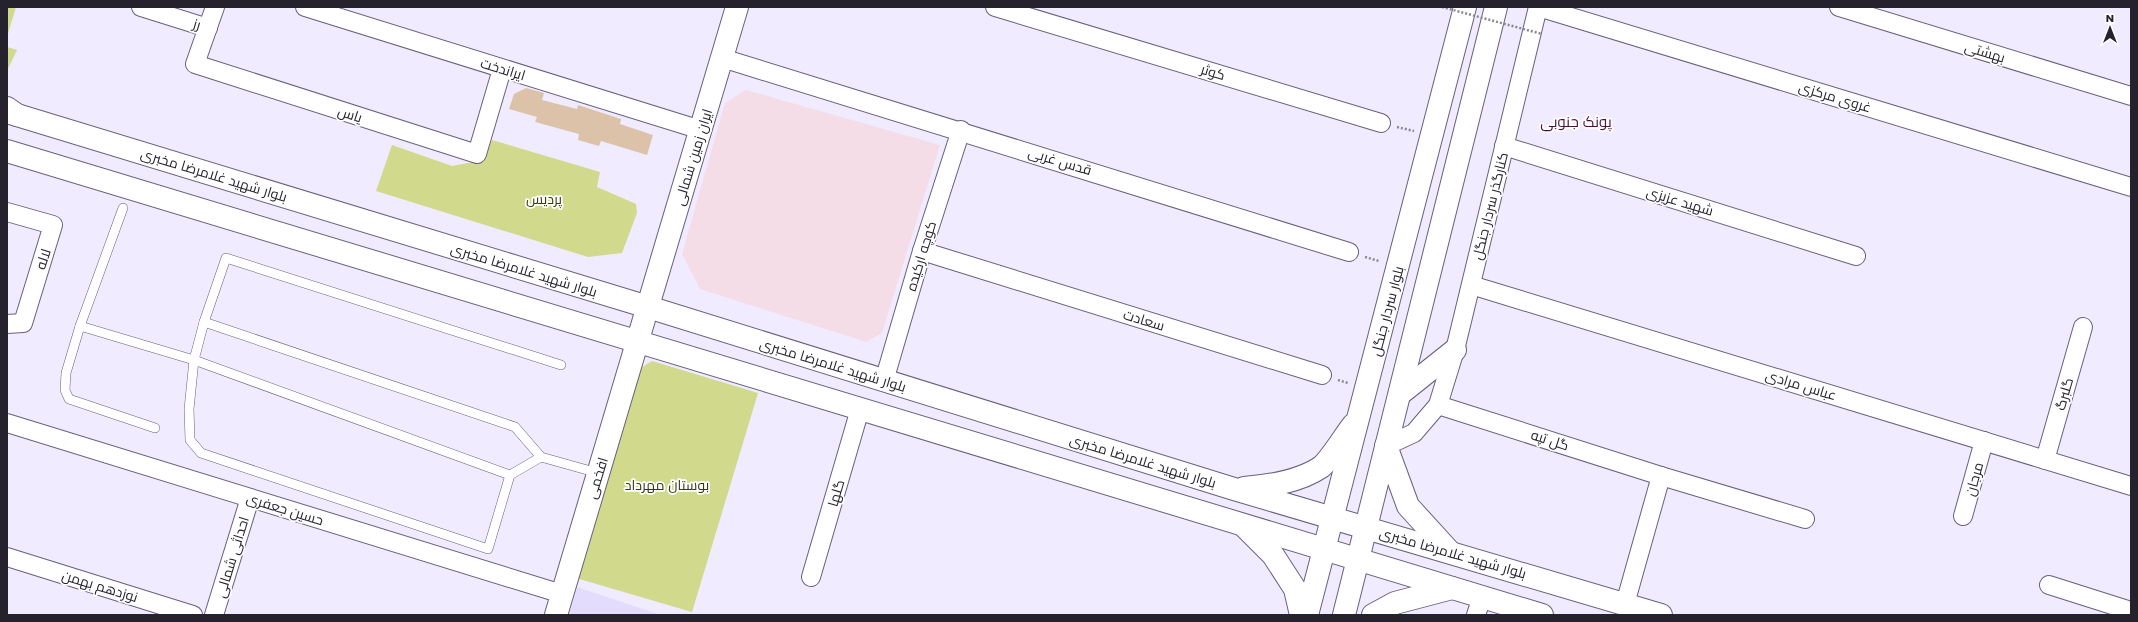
<svg xmlns="http://www.w3.org/2000/svg" width="2138" height="622" font-family="Poppins,Cairo,sans-serif">
	<style>
		.commercial { fill: #f5dde8 }
		.built { fill: #e4dcfc }
		.green { fill: #d1d98c }
		.building { fill: #dbc2a9 }
		.lines { fill: none; stroke-linecap: round; stroke-linejoin: round }
		.lane-casing { stroke: #68607c; stroke-width: 10 }
		.street-casing { stroke: #68607c; stroke-width: 20 }
		.secondary-casing { stroke: #68607c; stroke-width: 24 }
		.highway-casing { stroke: #68607c; stroke-width: 24 }
		.path { stroke: #8a8696; stroke-width: 2.5; stroke-dasharray: 2 2; stroke-linecap: butt }
		.lane { stroke: #fff; stroke-width: 9 }
		.street { stroke: #fff; stroke-width: 18 }
		.secondary { stroke: #fff; stroke-width: 22 }
		.highway { stroke: #fff; stroke-width: 22 }
		.path-bridge { stroke: #8a8696; stroke-width: 2.5; stroke-dasharray: 2 2; stroke-linecap: butt }
		.labels { text-anchor: middle; stroke-width: 3.5; stroke-linejoin: round; paint-order: stroke }
		.street-label { font-size: 14px; fill: #25222e; stroke: #fff }
		.park-label { font-size: 14px; fill: #36390f; stroke: #fff }
		.neighbourhood-label { font-size: 15px; fill: #48113d; stroke: #fff }
	</style>
	<rect width="100%" height="100%" fill="#f0ebff"/>
	<path class="commercial" d="M746,90L940,145L882,333L866,342L700,289L682,254L725,103Z"/>
	<path class="built" d="M577,587L661,615H569Z"/>
	<g class="green">
		<path d="M7,7H16L7,37Z"/>
		<path d="M7,47L17,50L7,71Z"/>
		<path d="M492,140L600,172L597,187L636,204L637,213L622,253L588,257L376,191L392,145L452,166L484,160Z"/>
		<path d="M652,361L758,393L692,612L576,578L639,369Z"/>
	</g>
	<path class="building" d="M526,88L544,93L542,100L577,109L578,105L621,119L620,124L653,135L647,155L601,141L599,146L578,140L579,134L535,122L537,117L509,109L514,94Z"/>
	<g class="lines">
		<g class="lane-casing">
			<g id="lane">
				<path d="M123,208L80,326L66,373L65,390L69,399L155,428"/>
				<path d="M204,322L515,427L541,457L598,473"/>
				<path d="M80,326L194,360L510,475"/>
				<path d="M541,457L510,475L488,549L201,453L190,440L189,409L194,360L204,322L226,258L561,365"/>
			</g>
		</g>
		<g class="street-casing">
			<g id="street">
				<path d="M141,7L208,28"/>
				<path d="M215,7L195,64L477,154L502,69"/>
				<path d="M305,7L701,130"/>
				<path d="M995,7L1381,123"/>
				<path d="M1538,7L2131,187"/>
				<path d="M1839,7L2131,96"/>
				<path d="M722,58L1349,252"/>
				<path d="M1504,146L1856,256"/>
				<path d="M7,212L53,225L23,323L7,324"/>
				<path d="M922,251L1322,375"/>
				<path d="M1471,285L2131,486"/>
				<path d="M884,381L922,251L961,130"/>
				<path d="M1438,405L1661,476L1805,519"/>
				<path d="M7,423L562,594"/>
				<path d="M1386,446L1414,433L1438,405L1455,350L1538,7"/>
				<path d="M2045,460L2083,327"/>
				<path d="M1963,516L1984,441"/>
				<path d="M7,557L193,615"/>
				<path d="M811,577L860,409"/>
				<path d="M2049,585L2131,611"/>
				<path d="M1625,604L1661,476"/>
				<path d="M214,615L250,498"/>
				<path d="M1476,615L1482,597"/>
			</g>
		</g>
		<g class="secondary-casing">
			<g id="secondary">
				<path d="M7,112L648,307L1234,489L1661,615"/>
				<path d="M7,151L1542,615"/>
				<path d="M1401,393L1455,350"/>
				<path d="M1386,446L1408,506L1449,551"/>
				<path d="M1244,488C1269,486 1299,482 1321,467C1330,460 1345,435 1353,425"/>
				<path d="M1244,526L1273,555L1295,589L1301,615"/>
				<path d="M556,615L737,7"/>
				<path d="M1307,615L1465,7"/>
				<path d="M1344,615L1496,7"/>
				<path d="M1373,615L1395,603L1452,588"/>
			</g>
		</g>
		<g class="highway-casing">
			<path id="highway" d="M7,108L17,115"/>
		</g>
		<g class="path">
			<path d="M1397,127L1414,131"/>
			<path d="M1365,257L1379,261"/>
			<path d="M1338,380L1348,383"/>
		</g>
		<use href="#lane" class="lane"/>
		<use href="#street" class="street"/>
		<use href="#secondary" class="secondary"/>
		<use href="#highway" class="highway"/>
		<path class="path-bridge" d="M1442,7L1542,34"/>
	</g>
	<g class="labels">
		<g class="street-label">
			<text transform="translate(197 24) rotate(17)" y="5">رز</text>
			<text transform="translate(1985 52) rotate(17)" y="5">بهشتی</text>
			<text transform="translate(503 69) rotate(17)" y="5">ایراندخت</text>
			<text transform="translate(1213 72) rotate(17)" y="5">کوثر</text>
			<text transform="translate(1835 97) rotate(17)" y="5">غروی مرکزی</text>
			<text transform="translate(350 114) rotate(18)" y="5">یاس</text>
			<text transform="translate(693 157) rotate(-73)" y="5">ایران زمین شمالی</text>
			<text transform="translate(1060 161) rotate(17)" y="5">قدس غربی</text>
			<text transform="translate(214 175) rotate(17)" y="5">بلوار شهید غلامرضا مخبری</text>
			<text transform="translate(1680 201) rotate(17)" y="5">شهید عزیزی</text>
			<text transform="translate(1490 206) rotate(-76)" y="5">کنارگذر سردار جنگل</text>
			<text transform="translate(921 256) rotate(-73)" y="5">کوچه ارکیده</text>
			<text transform="translate(43 259) rotate(-72)" y="5">لاله</text>
			<text transform="translate(524 270) rotate(17)" y="5">بلوار شهید غلامرضا مخبری</text>
			<text transform="translate(1387 311) rotate(-75)" y="5">بلوار سردار جنگل</text>
			<text transform="translate(1144 320) rotate(17)" y="5">سعادت</text>
			<text transform="translate(833 365) rotate(17)" y="5">بلوار شهید غلامرضا مخبری</text>
			<text transform="translate(1801 385) rotate(17)" y="5">عباس مرادی</text>
			<text transform="translate(2064 394) rotate(-74)" y="5">گلبرگ</text>
			<text transform="translate(1550 440) rotate(18)" y="5">گل تپه</text>
			<text transform="translate(1143 461) rotate(17)" y="5">بلوار شهید غلامرضا مخبری</text>
			<text transform="translate(597 478) rotate(-73)" y="5">افخمی</text>
			<text transform="translate(1974 479) rotate(-74)" y="5">مرجان</text>
			<text transform="translate(836 493) rotate(-74)" y="5">گلها</text>
			<text transform="translate(285 509) rotate(17)" y="5">حسین جعفری</text>
			<text transform="translate(1453 553) rotate(16)" y="5">بلوار شهید غلامرضا مخبری</text>
			<text transform="translate(232 557) rotate(-73)" y="5">احداثی شمالی</text>
			<text transform="translate(100 586) rotate(17)" y="5">نوزدهم بهمن</text>
		</g>
		<g class="park-label">
			<text x="544" y="204">پردیس</text>
			<text x="667" y="490">بوستان مهرداد</text>
		</g>
		<g class="neighbourhood-label">
			<text x="1576" y="127">پونک جنوبی</text>
		</g>
	</g>
	<rect width="2138" height="622" fill="none" stroke="#25222e" stroke-width="16"/>
	<g transform="translate(2110 28)" stroke="#ffffff" stroke-width="3" paint-order="stroke">
	<path d="M0-3L7 15L0 10L-7 15Z" fill="#25222e"/>
	<text y="-6" font-size="11" font-weight="bold" text-anchor="middle" fill="#25222e">N</text>
	</g>
</svg>
